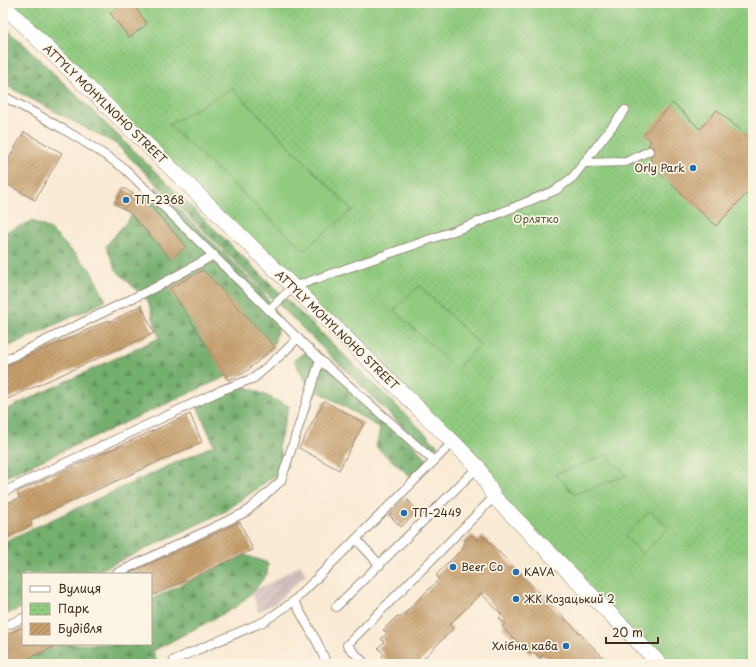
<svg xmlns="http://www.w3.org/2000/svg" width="756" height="667" font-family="'Playpen Sans',sans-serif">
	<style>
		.industrial { fill: url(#industrial-furrows) }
		.forest { fill: url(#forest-firs); stroke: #586c46 }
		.park { fill: url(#park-dots); stroke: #667a4f }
		.pitch { fill: #90cb80; stroke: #667a4f }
		.building { fill: url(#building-hatch) }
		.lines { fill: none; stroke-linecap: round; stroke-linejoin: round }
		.lane-casing { stroke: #9a8a79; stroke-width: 10 }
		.street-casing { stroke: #9a8a79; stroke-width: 16 }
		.lane { stroke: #fff; stroke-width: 8 }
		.street { stroke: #fff; stroke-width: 15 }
		.poi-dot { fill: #1f6fb2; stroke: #fcf5e5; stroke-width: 1.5 }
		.labels { text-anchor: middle; stroke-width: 3.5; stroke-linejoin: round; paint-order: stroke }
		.street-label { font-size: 11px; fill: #3b2a1e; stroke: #fcf5e5 }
		.poi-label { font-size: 11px; fill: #3b2a1e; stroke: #fcf5e5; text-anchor: start }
		.park-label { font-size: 11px; fill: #545a3b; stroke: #fcf5e5 }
	</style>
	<defs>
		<pattern id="industrial-furrows" width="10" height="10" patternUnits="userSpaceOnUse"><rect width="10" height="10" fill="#d1bfbd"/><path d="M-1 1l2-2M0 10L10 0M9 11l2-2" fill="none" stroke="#b4a4a2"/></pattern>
		<pattern id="forest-firs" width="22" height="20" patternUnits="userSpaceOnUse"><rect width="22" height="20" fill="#74af6e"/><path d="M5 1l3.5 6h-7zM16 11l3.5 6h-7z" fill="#608f5a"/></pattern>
		<pattern id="park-dots" width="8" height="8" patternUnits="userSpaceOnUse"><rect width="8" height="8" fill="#90cb80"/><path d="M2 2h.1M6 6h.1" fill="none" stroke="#7dae6e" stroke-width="1.8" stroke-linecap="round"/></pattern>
		<pattern id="building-hatch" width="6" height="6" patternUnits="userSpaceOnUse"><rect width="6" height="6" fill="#c69f6d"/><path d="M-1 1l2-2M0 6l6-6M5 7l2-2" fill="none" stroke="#a28259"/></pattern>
	</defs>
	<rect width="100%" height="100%" fill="#fcf5e5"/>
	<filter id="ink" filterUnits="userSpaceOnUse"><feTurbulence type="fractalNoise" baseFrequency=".025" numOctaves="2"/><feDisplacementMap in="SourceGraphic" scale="8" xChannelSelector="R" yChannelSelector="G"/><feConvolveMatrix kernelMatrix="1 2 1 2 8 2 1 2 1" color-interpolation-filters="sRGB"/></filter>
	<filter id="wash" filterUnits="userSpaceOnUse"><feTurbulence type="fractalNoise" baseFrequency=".012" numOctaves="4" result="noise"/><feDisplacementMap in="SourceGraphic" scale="16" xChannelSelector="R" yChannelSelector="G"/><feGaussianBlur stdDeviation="0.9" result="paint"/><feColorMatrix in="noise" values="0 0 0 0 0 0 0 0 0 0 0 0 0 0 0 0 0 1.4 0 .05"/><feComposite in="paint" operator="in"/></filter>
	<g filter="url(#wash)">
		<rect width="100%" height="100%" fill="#f9ead4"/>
		<path class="industrial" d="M300,565L306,574L275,603L258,612L251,590L267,585Z"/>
		<g class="forest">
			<path d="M3,24L438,446L430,454L116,144L3,84Z"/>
			<path d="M156,187L264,293L281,320L274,343L245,368L3,478V411L159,338L148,301L116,270L106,246Z"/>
			<path d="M32,221L50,229L90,269L106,301L3,349V233Z"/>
			<path d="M317,350L428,460L429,467L410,476L376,447L380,428L318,391L314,397L294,360L302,354Z"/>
			<path d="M236,382L289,406L278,447L288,466L226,511L92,574H23V607L3,616V542L214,445L197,406Z"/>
			<path d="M245,555L268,563L267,574L253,592L236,607L153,651L158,664H16L58,644H151V599Z"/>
		</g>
		<path class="park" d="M5,3H753V664H663L495,496L479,466Z"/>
		<g class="pitch">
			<path d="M232,88L352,210L304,250L169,125Z"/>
			<path d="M419,286L480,344L456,369L394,310Z"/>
			<path d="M606,455L627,475L575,494L555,474Z"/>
			<path d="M650,511L668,528L643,554L625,536Z"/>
		</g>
		<g id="blocks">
			<g class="building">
				<path d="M123,3H132L147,24L129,38L110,13Z"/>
				<path d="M673,103L700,129L717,110L753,141V187L716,226L653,167L650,156L654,154V149L652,146H648L651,141L644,134Z"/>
				<path d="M24,132L62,153L35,200L3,182V169Z"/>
				<path d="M123,188L146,201L186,246L171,259L129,212L115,204Z"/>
				<path d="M203,270L275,347L244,373L228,380L170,288Z"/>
				<path d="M141,305L154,333L3,401V368L109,320L110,322Z"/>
				<path d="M324,401L364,423L339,470L299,448Z"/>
				<path d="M190,414L202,442L30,520L32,525L3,539V505L20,498L17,492Z"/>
				<path d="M406,498L418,511L401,527L389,515Z"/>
				<path d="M240,522L253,550L151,596V574H128Z"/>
				<path d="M472,535L478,541L483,536L610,664H552L543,655L540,658L533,651L530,654L502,627L505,624L499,618L502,615L481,593L449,625L453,629L418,664H389L382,656L384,654L378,648L384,642L381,639L387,633L383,630L397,616L400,618L439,579L436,575L464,547V542Z"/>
				<path d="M23,627V644H60L16,664H3V636Z"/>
			</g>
		</g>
	</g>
	<g filter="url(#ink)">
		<use href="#blocks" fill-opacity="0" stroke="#9a8a79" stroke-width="1"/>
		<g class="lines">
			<g class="lane-casing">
				<g id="lane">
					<path d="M3,96C46,119 85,140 125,169L320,360L434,461"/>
					<path d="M584,163L626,162L649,151"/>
					<path d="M269,310L293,287L414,245L473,224L556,190L573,177L625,110"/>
					<path d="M3,361L156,287L214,255"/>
					<path d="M3,492L222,390L254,378L282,354L298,338"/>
					<path d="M356,539L380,565"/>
					<path d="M115,574L246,512L281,481L320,360"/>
					<path d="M294,601L317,642L327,664"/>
					<path d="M336,607L478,467"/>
					<path d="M3,627L23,618"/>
					<path d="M174,660L265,621L294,601L453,442"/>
					<path d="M365,664L347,645L494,497"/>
				</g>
			</g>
			<g class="street-casing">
				<path id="street" d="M3,5L453,442L478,467L494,497L660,664"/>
			</g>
			<use href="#lane" class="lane"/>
			<use href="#street" class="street"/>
		</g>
	</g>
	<g class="poi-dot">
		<circle cx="693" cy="168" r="4"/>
		<circle cx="126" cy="200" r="4"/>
		<circle cx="404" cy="513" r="4"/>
		<circle cx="453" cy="567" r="4"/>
		<circle cx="516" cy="572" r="4"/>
		<circle cx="516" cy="599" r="4"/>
		<circle cx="566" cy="646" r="4"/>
	</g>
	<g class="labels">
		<g class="street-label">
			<text transform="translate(105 104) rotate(44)" y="4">ATTYLY MOHYLNOHO STREET</text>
			<text transform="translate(337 330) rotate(44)" y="4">ATTYLY MOHYLNOHO STREET</text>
		</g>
		<g class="poi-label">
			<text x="685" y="172" text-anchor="end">Orly Park</text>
			<text x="134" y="204">ТП-2368</text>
			<text x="412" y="517">ТП-2449</text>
			<text x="461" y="571">Beer Co</text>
			<text x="524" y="576">KAVA</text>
			<text x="524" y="603">ЖК Козацький 2</text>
			<text x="558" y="650" text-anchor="end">Хлібна кава</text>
		</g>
		<g class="park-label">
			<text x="536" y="223">Орлятко</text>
		</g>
	</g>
	<rect width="756" height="667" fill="none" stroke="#fcf5e5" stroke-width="16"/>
	<rect x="22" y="573" width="130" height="72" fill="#fcf5e5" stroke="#afa495"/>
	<rect x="30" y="586" width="20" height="6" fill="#ffffff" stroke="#afa495"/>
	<text x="58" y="593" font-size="12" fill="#3b2a1e">Вулиця</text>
	<rect x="30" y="603" width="20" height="12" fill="url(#park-dots)" stroke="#afa495"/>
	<text x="58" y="613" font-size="12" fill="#3b2a1e">Парк</text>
	<rect x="30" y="623" width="20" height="12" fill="url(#building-hatch)" stroke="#afa495"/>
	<text x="58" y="633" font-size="12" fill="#3b2a1e">Будівля</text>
	<path d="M606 637v6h52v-6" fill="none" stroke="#3b2a1e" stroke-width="2"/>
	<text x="612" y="637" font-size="12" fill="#3b2a1e" stroke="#fcf5e5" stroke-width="3" paint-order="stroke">20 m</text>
</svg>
